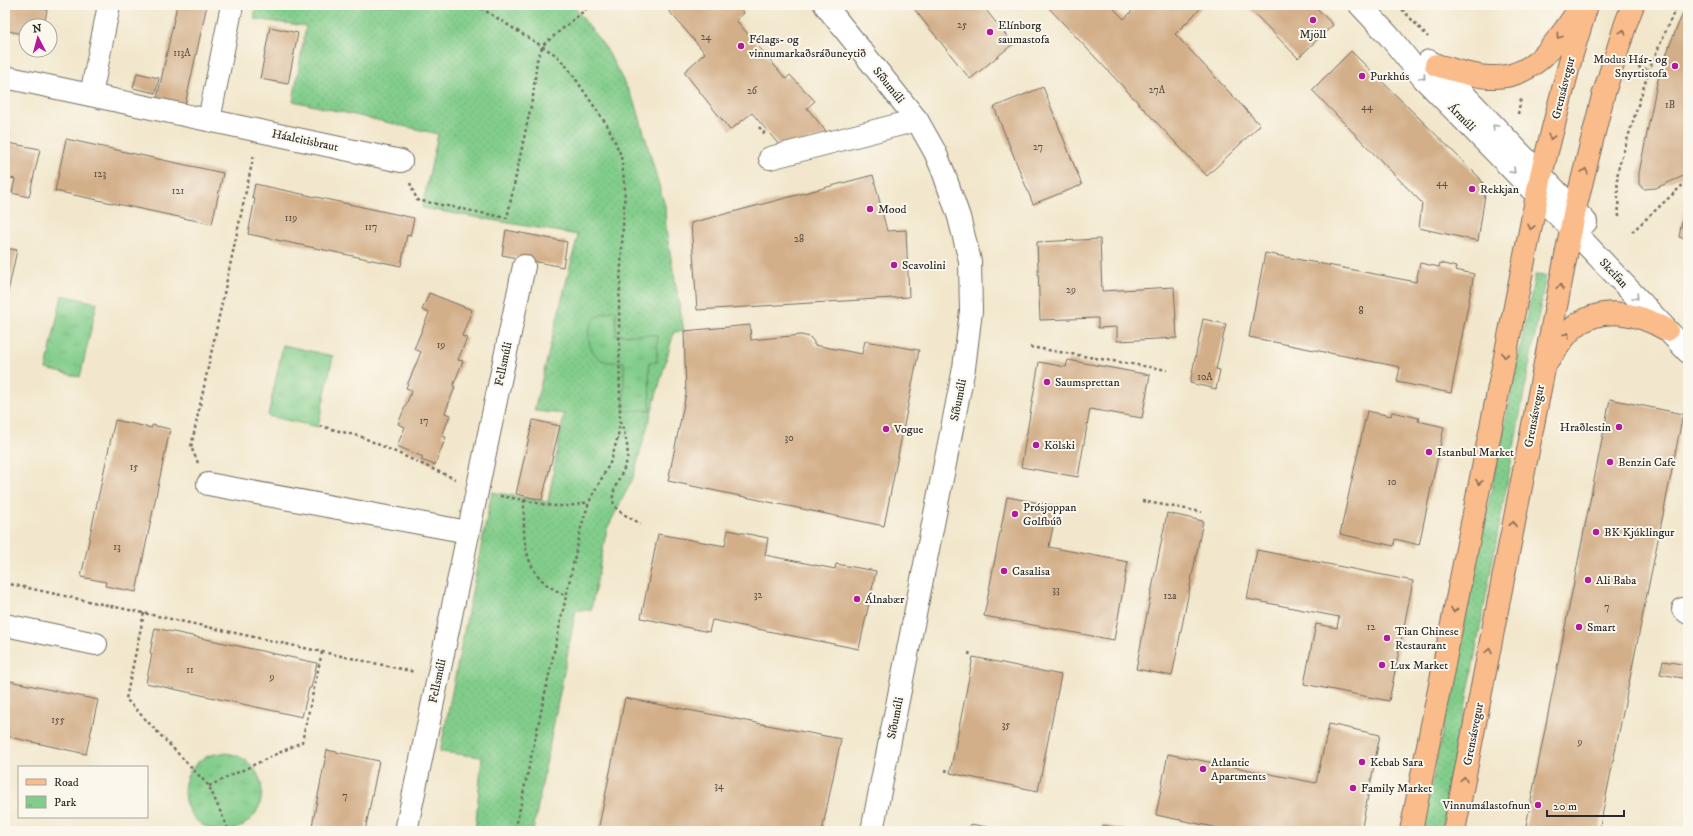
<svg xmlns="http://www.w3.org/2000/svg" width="1693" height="836" font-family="'IM FELL DW Pica',serif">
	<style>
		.grass { fill: url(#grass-dots); stroke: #567c5b }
		.park { fill: url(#park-tufts); stroke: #567c5b }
		.building { fill: #d3af89 }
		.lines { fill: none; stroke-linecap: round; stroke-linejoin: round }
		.minor-casing { stroke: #716d63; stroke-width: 24 }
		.major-casing { stroke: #716d63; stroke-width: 24 }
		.path { stroke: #716d63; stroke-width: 2.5; stroke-dasharray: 3 3; stroke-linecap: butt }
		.minor { stroke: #fff; stroke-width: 22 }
		.major { stroke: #fabc8b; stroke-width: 22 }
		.oneway { stroke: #886c56 }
		.oneway2 { stroke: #a0a0a0 }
		.poi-dot { fill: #b5179e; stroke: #fbf7ec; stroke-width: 1.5 }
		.labels { text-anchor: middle; stroke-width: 4; stroke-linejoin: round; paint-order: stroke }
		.number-label { font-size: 10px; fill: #554c42 }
		.poi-label { font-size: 12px; fill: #2b2b2b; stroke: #fbf7ec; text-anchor: start }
		.street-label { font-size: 12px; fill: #2b2b2b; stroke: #fbf7ec }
	</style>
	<defs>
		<pattern id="grass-dots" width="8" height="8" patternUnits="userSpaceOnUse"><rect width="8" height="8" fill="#82cd8b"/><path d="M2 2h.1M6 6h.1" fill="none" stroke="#70b078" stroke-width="1.8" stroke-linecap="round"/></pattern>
		<pattern id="park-tufts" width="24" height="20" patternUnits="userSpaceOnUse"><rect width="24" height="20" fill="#82cd8b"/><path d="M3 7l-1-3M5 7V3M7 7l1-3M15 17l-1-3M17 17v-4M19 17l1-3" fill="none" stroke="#70b078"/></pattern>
	</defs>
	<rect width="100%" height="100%" fill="#fbf7ec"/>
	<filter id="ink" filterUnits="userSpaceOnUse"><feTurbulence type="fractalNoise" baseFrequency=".025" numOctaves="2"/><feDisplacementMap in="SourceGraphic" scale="8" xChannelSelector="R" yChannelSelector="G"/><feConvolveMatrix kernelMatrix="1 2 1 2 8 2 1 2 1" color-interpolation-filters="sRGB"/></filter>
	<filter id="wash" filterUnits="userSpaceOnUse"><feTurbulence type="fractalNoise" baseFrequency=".012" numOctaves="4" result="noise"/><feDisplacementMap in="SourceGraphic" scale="16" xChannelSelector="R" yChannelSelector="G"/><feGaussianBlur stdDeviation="0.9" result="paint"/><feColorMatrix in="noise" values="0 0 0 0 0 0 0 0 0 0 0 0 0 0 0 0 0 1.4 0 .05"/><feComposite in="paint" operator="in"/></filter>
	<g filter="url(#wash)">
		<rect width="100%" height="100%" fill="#f2e7cc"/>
		<g class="grass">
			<path d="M256,5H573L607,50L636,105L665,206L666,230L684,331L674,332L633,478L607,529L591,610H576L533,831H475L482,757L440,752L492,492L548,502L564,414L534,411L578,235L422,208L438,134L293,101L306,26L254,19Z"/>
			<path d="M1535,275L1546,276L1442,831H1422Z"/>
		</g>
		<g class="park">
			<path d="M62,295L97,303L80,377L46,369Z"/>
			<path d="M616,310V335H657V362H649L650,410L624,411V362C616,362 609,363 602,360C589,353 584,333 593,321C599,314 607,312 616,310Z"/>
			<path d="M283,345L333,356L318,427L268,416Z"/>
			<circle cx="223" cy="792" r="39"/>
		</g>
		<g id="blocks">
			<g class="building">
				<path d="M5,5H48L44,26H26V35L5,30Z"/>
				<path d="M177,5H207L185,105L157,99Z"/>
				<path d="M664,5H738L744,13L736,20L786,79L790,75L815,101L807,108L829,135L781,147L752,113L730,130L684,72L705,53Z"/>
				<path d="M911,5H982L1013,44L970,79Z"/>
				<path d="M1046,5H1110L1124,19L1138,5H1204L1175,34L1260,125L1207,176Z"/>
				<path d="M1253,5H1314L1333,25L1298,58L1249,8Z"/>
				<path d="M1688,5V174L1656,188L1643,189L1639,184V173L1657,83L1670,44L1686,6Z"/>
				<path d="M270,27L298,33L288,84L260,79Z"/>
				<path d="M1351,51L1479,177L1486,188L1478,241L1419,228L1422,203L1312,90Z"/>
				<path d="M137,73L159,78L156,93L133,88Z"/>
				<path d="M1043,87L1082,185L1033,204L994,107Z"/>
				<path d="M5,133L10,134L8,143L40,149L29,197L12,193L15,179L5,177Z"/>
				<path d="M66,139L223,173L212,224L55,191Z"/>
				<path d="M873,175L887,231L906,230L909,297L697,310L691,223Z"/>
				<path d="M255,184L414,218L410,236L407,235L401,266L248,234L255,199L252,198Z"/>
				<path d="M1687,195H1688V239L1679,237Z"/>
				<path d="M506,230L567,242L563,267L502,255Z"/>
				<path d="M1100,239L1102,291L1174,287L1177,338L1117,341V327L1098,328V318L1040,320L1037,242Z"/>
				<path d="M5,248L17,250L6,301H5Z"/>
				<path d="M1265,253L1416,282L1420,263L1439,267L1440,263L1456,267L1455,270L1474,274L1451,393L1397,382L1400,367L1249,337Z"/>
				<path d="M429,293L472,310L462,336L467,338L458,360L463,361L453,386L455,387L445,413L450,415L442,436L446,437L435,465L421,460L423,457L397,446L405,427L398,424L412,390L406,388L421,352L414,349L429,313L422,310Z"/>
				<path d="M1203,319L1226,324L1216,369L1220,370L1216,389L1190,383Z"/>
				<path d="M750,325L751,340L801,335L810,337L814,342V345L862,354L865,341L919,350L884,526L668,481L686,394L684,331Z"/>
				<path d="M1068,360L1150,375L1142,418L1090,409L1078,477L1021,467L1039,362L1066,367Z"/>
				<path d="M1610,399L1683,414L1664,510L1599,831H1525Z"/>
				<path d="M1367,411L1391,416L1392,412L1419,418L1418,421L1444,427L1419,545L1395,539L1394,546L1340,534Z"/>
				<path d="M115,420L152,428V425L170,429L136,592L105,586L106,582L81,577Z"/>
				<path d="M533,420L560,426L542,500L516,494Z"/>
				<path d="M1007,497L1057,506L1049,547L1128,562L1114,640L984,616Z"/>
				<path d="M1167,513L1203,521L1172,676L1136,669Z"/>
				<path d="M728,530L768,538L765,555L835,569L836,564L876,571L859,649L712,620L709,632L641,618L658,534L725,546Z"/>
				<path d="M1257,550L1413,581L1389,701L1304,684L1316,624L1337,628L1339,617L1247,599Z"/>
				<path d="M155,628L317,663L311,688H309L302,717L146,683L152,654L150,653Z"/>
				<path d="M973,657L1061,675L1038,791L950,773Z"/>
				<path d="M1663,661L1688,665V679L1660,674Z"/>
				<path d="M5,680L98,700L86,754L5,736Z"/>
				<path d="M625,698L841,739L822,831H598Z"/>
				<path d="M1329,724L1380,735L1361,831H1233L1156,815L1168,754L1316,783Z"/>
				<path d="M327,750L379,761L365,831H311Z"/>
				<path d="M971,824L1002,830V831H970Z"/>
				<path d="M1102,825L1127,829L1126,831H1101Z"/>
			</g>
		</g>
	</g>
	<g filter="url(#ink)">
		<use href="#blocks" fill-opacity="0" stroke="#716d63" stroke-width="1"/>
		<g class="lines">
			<g class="minor-casing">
				<g id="minor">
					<path d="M825,5L917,120L935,152L943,171L959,217L970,261L971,311L964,368L872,831"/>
					<path d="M1360,5L1389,36L1423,78L1538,196L1571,228L1688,352"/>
					<path d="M1429,61L1436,65L1586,222"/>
					<path d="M5,77L401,161"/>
					<path d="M91,95L109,5"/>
					<path d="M209,120L232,5"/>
					<path d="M770,158L917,120"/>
					<path d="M208,484L468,532"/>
					<path d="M1683,609L1688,613"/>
					<path d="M5,625L96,644"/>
					<path d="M406,831L524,266"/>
				</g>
			</g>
			<g class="major-casing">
				<g id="major">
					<path d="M1436,65C1451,69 1474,77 1490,77C1537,79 1556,41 1580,8"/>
					<path d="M1547,362C1555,352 1563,337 1573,328C1602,304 1638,313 1667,330"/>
					<path d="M1411,831L1541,175L1572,54L1587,5"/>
					<path d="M1454,831L1575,209L1603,96L1626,23L1633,5"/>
				</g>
			</g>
			<g class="path">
				<path d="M476,5L556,55L568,68L607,125L614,139L621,156L625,188L619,304L620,420L618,436L611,461L589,502L581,528L515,831"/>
				<path d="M1398,5L1428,37"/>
				<path d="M1638,67L1649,70"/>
				<path d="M1518,114L1521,98"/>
				<path d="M759,127L765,134"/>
				<path d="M410,183L417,200L507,218L533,96L537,60L543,45L591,5"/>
				<path d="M1619,217L1617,178L1619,166L1649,70L1677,5"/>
				<path d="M1632,232L1688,180"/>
				<path d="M1030,347L1167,370"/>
				<path d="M620,421C625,433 629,446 627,460C624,474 607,493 615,506C620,514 633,519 641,524"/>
				<path d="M320,426L362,437L455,479"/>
				<path d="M198,463L191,447L254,154"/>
				<path d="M500,496L524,500C524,528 521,559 542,580C548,587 558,591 566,596"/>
				<path d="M524,500C549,506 562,509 588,502"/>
				<path d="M1142,501L1202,512"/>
				<path d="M5,583L415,672"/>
				<path d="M144,613L126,699L209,786L229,831"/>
				<path d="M969,655L970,651"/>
				<path d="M946,772L947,768"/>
				<path d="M209,786L302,742L322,652"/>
			</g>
			<use href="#minor" class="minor"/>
			<use href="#major" class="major"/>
		</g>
		<defs><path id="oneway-chevron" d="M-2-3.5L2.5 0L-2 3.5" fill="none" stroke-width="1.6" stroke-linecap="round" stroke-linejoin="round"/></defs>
		<g class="oneway">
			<use href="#oneway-chevron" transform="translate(1623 32) rotate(-72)"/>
			<use href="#oneway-chevron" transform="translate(1559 36) rotate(126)"/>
			<use href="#oneway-chevron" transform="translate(1551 137) rotate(104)"/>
			<use href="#oneway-chevron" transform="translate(1585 171) rotate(-76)"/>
			<use href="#oneway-chevron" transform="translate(1531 227) rotate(102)"/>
			<use href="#oneway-chevron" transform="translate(1560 287) rotate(-79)"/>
			<use href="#oneway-chevron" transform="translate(1567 335) rotate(-53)"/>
			<use href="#oneway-chevron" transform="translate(1505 355) rotate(102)"/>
			<use href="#oneway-chevron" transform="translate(1479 482) rotate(101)"/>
			<use href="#oneway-chevron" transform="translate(1513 524) rotate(-79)"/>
			<use href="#oneway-chevron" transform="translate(1454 610) rotate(101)"/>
			<use href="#oneway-chevron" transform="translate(1489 651) rotate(-79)"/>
			<use href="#oneway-chevron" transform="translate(1464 779) rotate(-79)"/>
		</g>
		<g class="oneway2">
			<use href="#oneway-chevron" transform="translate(1423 77) rotate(48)"/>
			<use href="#oneway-chevron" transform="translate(1495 127) rotate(-134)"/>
			<use href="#oneway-chevron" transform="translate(1513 171) rotate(46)"/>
			<use href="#oneway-chevron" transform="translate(1636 297) rotate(47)"/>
		</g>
	</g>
	<g class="poi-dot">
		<circle cx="1313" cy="20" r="4"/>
		<circle cx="990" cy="32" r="4"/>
		<circle cx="741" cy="46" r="4"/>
		<circle cx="1675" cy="66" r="4"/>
		<circle cx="1362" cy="76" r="4"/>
		<circle cx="1472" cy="189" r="4"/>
		<circle cx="870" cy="209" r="4"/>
		<circle cx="894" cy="265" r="4"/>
		<circle cx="1047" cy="382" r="4"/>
		<circle cx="1619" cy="427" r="4"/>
		<circle cx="886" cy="429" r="4"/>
		<circle cx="1036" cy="445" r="4"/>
		<circle cx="1429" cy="452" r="4"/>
		<circle cx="1610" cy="462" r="4"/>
		<circle cx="1015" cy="514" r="4"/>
		<circle cx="1596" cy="532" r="4"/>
		<circle cx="1004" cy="571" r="4"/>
		<circle cx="1588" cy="580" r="4"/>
		<circle cx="857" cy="599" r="4"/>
		<circle cx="1579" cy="627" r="4"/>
		<circle cx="1387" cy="638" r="4"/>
		<circle cx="1382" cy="665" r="4"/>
		<circle cx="1362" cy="762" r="4"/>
		<circle cx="1203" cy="769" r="4"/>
		<circle cx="1353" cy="788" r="4"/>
		<circle cx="1538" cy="805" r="4"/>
	</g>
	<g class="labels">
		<g class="number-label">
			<text x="962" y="28">25</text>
			<text x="706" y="40">24</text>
			<text x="182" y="56">113A</text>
			<text x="1157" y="93">27A</text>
			<text x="752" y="94">26</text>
			<text x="1670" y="108">1B</text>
			<text x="1367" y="110">44</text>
			<text x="1038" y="150">27</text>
			<text x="100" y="177">123</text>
			<text x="1442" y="186">44</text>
			<text x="178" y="194">121</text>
			<text x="291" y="221">119</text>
			<text x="371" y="230">117</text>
			<text x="799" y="242">28</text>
			<text x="1071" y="293">29</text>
			<text x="1361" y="314">8</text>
			<text x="441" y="348">19</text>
			<text x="1205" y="380">10A</text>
			<text x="424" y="424">17</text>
			<text x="789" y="441">30</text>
			<text x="134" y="470">15</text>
			<text x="1392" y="485">10</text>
			<text x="117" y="550">13</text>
			<text x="1056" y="593">33</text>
			<text x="758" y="598">32</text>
			<text x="1170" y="599">12a</text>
			<text x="1607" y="610">7</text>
			<text x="1371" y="630">12</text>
			<text x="190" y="673">11</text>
			<text x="272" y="680">9</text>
			<text x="58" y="723">155</text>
			<text x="1006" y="728">35</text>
			<text x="1580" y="745">9</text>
			<text x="719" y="789">34</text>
			<text x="345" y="799">7</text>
		</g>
		<g class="poi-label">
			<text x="998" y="29">Elínborg<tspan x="998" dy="14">saumastofa</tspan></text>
			<text x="1313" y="38" text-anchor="middle">Mjöll</text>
			<text x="749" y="43">Félags- og<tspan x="749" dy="14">vinnumarkaðsráðuneytið</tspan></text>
			<text x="1667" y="63" text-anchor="end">Modus Hár- og<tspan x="1667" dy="14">Snyrtistofa</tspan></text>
			<text x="1370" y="80">Purkhús</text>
			<text x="1480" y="193">Rekkjan</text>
			<text x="878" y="213">Mood</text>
			<text x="902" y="269">Scavolini</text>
			<text x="1055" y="386">Saumsprettan</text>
			<text x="1611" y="431" text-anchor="end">Hraðlestin</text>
			<text x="894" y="433">Vogue</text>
			<text x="1044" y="449">Kölski</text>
			<text x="1437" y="456">Istanbul Market</text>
			<text x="1618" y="466">Benzin Cafe</text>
			<text x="1023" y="511">Prósjoppan<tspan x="1023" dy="14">Golfbúð</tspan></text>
			<text x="1604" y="536">BK Kjúklingur</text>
			<text x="1012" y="575">Casalisa</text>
			<text x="1596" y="584">Ali Baba</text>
			<text x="865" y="603">Álnabær</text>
			<text x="1587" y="631">Smart</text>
			<text x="1395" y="635">Tian Chinese<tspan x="1395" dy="14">Restaurant</tspan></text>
			<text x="1390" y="669">Lux Market</text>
			<text x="1211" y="766">Atlantic<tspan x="1211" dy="14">Apartments</tspan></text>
			<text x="1370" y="766">Kebab Sara</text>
			<text x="1361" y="792">Family Market</text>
			<text x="1530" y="809" text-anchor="end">Vinnumálastofnun</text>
		</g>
		<g class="street-label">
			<text transform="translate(889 85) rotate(51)" y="4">Síðumúli</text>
			<text transform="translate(1563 88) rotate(-76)" y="4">Grensásvegur</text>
			<text transform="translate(1462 117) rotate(46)" y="4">Ármúli</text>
			<text transform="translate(305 140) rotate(12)" y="4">Háaleitisbraut</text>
			<text transform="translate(1614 273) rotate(47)" y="4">Skeifan</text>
			<text transform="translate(503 364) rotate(-78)" y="4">Fellsmúli</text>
			<text transform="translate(958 400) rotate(-79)" y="4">Síðumúli</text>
			<text transform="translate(1534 416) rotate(-79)" y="4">Grensásvegur</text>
			<text transform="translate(437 681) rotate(-78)" y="4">Fellsmúli</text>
			<text transform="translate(895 718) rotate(-79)" y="4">Síðumúli</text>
			<text transform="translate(1473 734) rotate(-79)" y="4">Grensásvegur</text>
		</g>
	</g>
	<rect width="1693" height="836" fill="none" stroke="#fbf7ec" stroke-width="20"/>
	<rect x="18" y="766" width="130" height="52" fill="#fbf7ec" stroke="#a8a59f"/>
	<rect x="26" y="779" width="20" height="6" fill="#fabc8b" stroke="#a8a59f"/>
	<text x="54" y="786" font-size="12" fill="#2b2b2b">Road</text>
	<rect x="26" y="796" width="20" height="12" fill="url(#park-tufts)" stroke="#a8a59f"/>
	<text x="54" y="806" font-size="12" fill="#2b2b2b">Park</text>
	<g transform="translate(38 38) rotate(354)"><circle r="19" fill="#fbf7ec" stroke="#a8a59f"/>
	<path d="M0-3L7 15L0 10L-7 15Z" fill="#b5179e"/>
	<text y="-6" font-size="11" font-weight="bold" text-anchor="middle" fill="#2b2b2b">N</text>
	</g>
	<path d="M1547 810v6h77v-6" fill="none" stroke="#2b2b2b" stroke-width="2"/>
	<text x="1553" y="810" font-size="12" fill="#2b2b2b" stroke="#fbf7ec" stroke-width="3" paint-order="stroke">20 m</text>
</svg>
